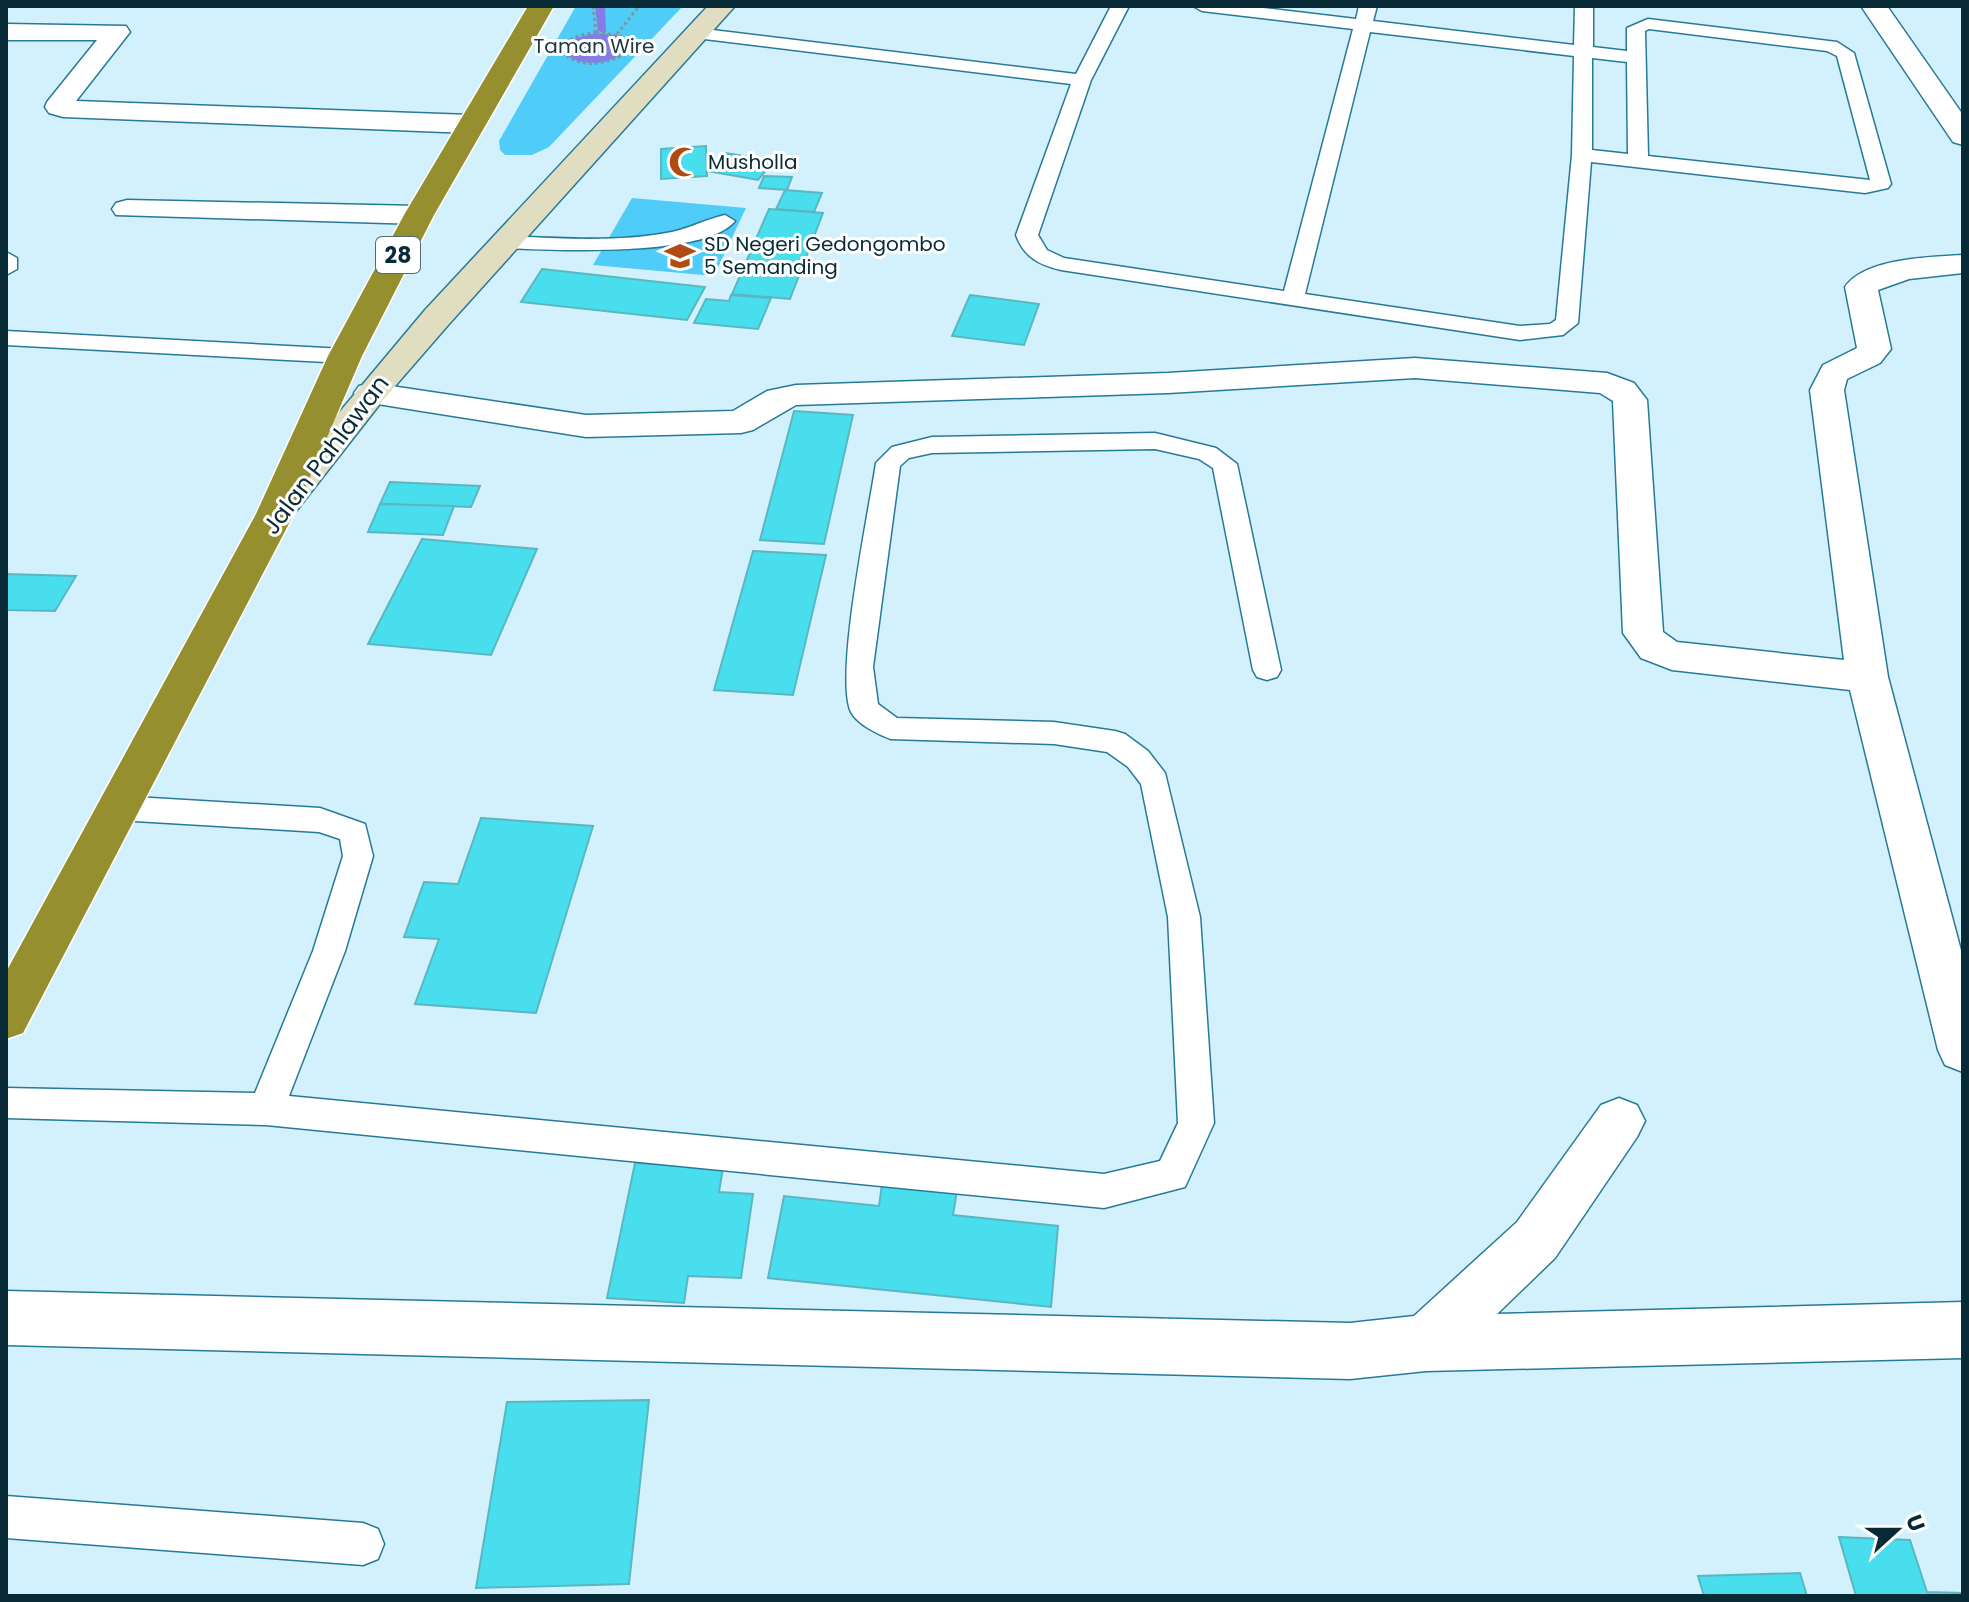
<svg xmlns="http://www.w3.org/2000/svg" width="1969" height="1602" font-family="Poppins,sans-serif">
	<style>
		.green { fill: #4fccf8 }
		.water { fill: #867ce7 }
		.lines { fill: none; stroke-linecap: round; stroke-linejoin: round }
		.stream { fill: #867ce7; fill-rule: evenodd }
		.building { fill: #48deee; stroke: #5ab7c2; stroke-width: 2 }
		.lane-casing { stroke: #277a97; stroke-width: 3 }
		.street-casing { stroke: #277a97; stroke-width: 3 }
		.secondary-casing { stroke: #277a97; stroke-width: 3 }
		.highway-casing { stroke: #fff; stroke-width: 3 }
		.path { stroke: #7898a4; stroke-width: 3; stroke-dasharray: 3 3; stroke-linecap: butt }
		.lane { fill: #fff; fill-rule: evenodd }
		.street { fill: #fff; fill-rule: evenodd }
		.secondary { fill: #e0ddc1; fill-rule: evenodd }
		.highway { fill: #968f30; fill-rule: evenodd }
		.labels { text-anchor: middle; stroke-width: 6; stroke-linejoin: round; paint-order: stroke }
		.far-park-label { font-size: 20px; fill: #1d3742; stroke: #fff }
		.far-poi-label { font-size: 20px; fill: #072a36; stroke: #fff; text-anchor: start }
		.shield { fill: #fff; stroke: #516a72; stroke-width: 2 }
		.shield-label { font-size: 22px; font-weight: bold; fill: #072a36 }
		.street-label { font-size: 24px; fill: #072a36; stroke: #fff }
	</style>
	<rect width="100%" height="100%" fill="#d3f1fd"/>
	<g class="green">
		<path d="M576,6H683L549,147L532,155H505L500,150L499,141Z"/>
		<path d="M632,198L746,208L714,276L593,265Z"/>
	</g>
	<path class="water" d="M596,33L616,35L627,43V48C614,65 584,67 567,56L564,47L576,38Z"/>
	<g class="lines">
		<path class="stream" d="M595,6H605L606,33L598,31Z"/>
	</g>
	<g class="building">
		<path d="M706,146L707,176L661,179V149Z"/>
		<path d="M725,153L774,161L758,180L708,171Z"/>
		<path d="M764,176L792,177L787,190L759,188Z"/>
		<path d="M785,190L822,193L814,212L776,209Z"/>
		<path d="M769,209L823,213L790,299L732,294Z"/>
		<path d="M542,269L705,287L687,320L521,302Z"/>
		<path d="M731,295L771,298L758,329L694,323L706,299L729,301Z"/>
		<path d="M970,295L1039,304L1024,345L952,336Z"/>
		<path d="M794,411L853,415L824,544L760,540Z"/>
		<path d="M390,482L480,486L471,507L380,504Z"/>
		<path d="M380,504L454,506L443,535L368,532Z"/>
		<path d="M422,539L537,549L491,655L368,644Z"/>
		<path d="M753,551L826,555L793,695L714,690Z"/>
		<path d="M6,574L76,576L55,611L6,610Z"/>
		<path d="M481,818L593,826L536,1013L415,1004L439,939L404,937L424,882L458,884Z"/>
		<path d="M635,1163L723,1168L719,1192L753,1194L741,1278L688,1276L684,1303L607,1298Z"/>
		<path d="M882,1184L957,1191L953,1215L1058,1226L1051,1307L768,1278L784,1196L879,1206Z"/>
		<path d="M649,1400L629,1584L476,1588L507,1402Z"/>
		<path d="M1839,1537L1910,1540L1927,1592L1963,1593V1596H1856Z"/>
		<path d="M1800,1573L1807,1596H1704L1698,1576Z"/>
	</g>
	<g class="lines">
		<g class="lane-casing">
			<g id="lane">
				<path d="M1111,6H1129L1091,80L1038,235L1047,250L1064,258L1284,291L1353,29L1202,11L1193,6H1246L1356,19L1359,6H1377L1373,21L1574,45L1575,6H1593V47L1627,51V28L1648,19L1837,42L1854,53L1891,184L1888,188L1865,193L1591,162L1578,323L1563,335L1520,340L1061,270C1039,265 1024,257 1016,235L1071,84L696,38L687,33L696,28L1076,74ZM1649,29L1827,51L1837,56L1870,180L1648,156L1645,31ZM1370,32L1574,56L1572,155L1556,320L1550,324L1520,326L1305,294ZM1592,58L1627,62L1628,154L1592,150Z"/>
				<path d="M725,215L735,221C705,258 551,250 504,248L493,242L504,236C559,238 617,243 672,232C690,228 707,219 725,215Z"/>
				<path d="M6,252L17,258V269L6,275Z"/>
				<path d="M6,331L345,349L353,351L356,356L353,361L345,363L6,345Z"/>
				<path d="M1155,433L1216,448L1237,464L1281,670L1277,677L1267,680L1257,677L1253,670L1213,468L1199,459L1155,449L932,453L909,458L900,466L873,667L878,704L897,718L1054,722L1115,731L1125,734L1148,751L1165,773L1200,917L1214,1123L1185,1187L1104,1208L266,1125L6,1118V1088L255,1093L313,951L343,856L340,839L319,832L118,820L107,816L103,808L107,800L118,796L320,808L365,824L373,856L345,951L289,1096L1104,1174L1160,1161L1178,1123L1168,917L1141,784L1128,767L1107,752L1054,744L891,739C879,735 857,724 851,712C834,676 869,511 876,463L892,447L932,437Z"/>
				<path d="M6,1496L363,1523L378,1529L384,1544L378,1559L363,1565L6,1538Z"/>
			</g>
		</g>
		<g class="street-casing">
			<g id="street">
				<path d="M1861,6H1887L1963,115V145L1953,142Z"/>
				<path d="M6,24L126,26L130,32L76,101L470,115L480,118L484,124L480,130L470,133L63,117L49,113L45,107L47,102L97,40H6Z"/>
				<path d="M127,200L419,206L430,209L434,215L430,221L419,224L116,215L112,209L116,203Z"/>
				<path d="M1963,255V273L1909,279L1878,290L1891,349L1880,363L1847,379L1844,390L1888,677L1963,958V1072L1945,1065L1938,1050L1850,690L1672,670L1641,658L1623,633L1613,401L1600,393L1415,378L1168,393L796,405L753,430L741,433L586,437L371,403L359,400L354,393L359,386L371,383L586,415L733,411L767,391L796,385L1168,373L1415,358L1607,373L1634,383L1647,400L1663,632L1677,642L1844,660L1810,390L1823,365L1857,348L1845,287C1865,258 1930,257 1963,255Z"/>
				<path d="M1619,1098L1637,1105L1645,1121L1637,1137L1555,1258L1497,1314L1963,1302V1358L1426,1371L1350,1379L6,1345V1291L1350,1323L1414,1316L1517,1222L1601,1105Z"/>
			</g>
		</g>
		<g class="secondary-casing">
			<path id="secondary" d="M708,6H735L449,324L383,400L297,510L284,514L271,510L265,502L271,494L425,310Z"/>
		</g>
		<g class="highway-casing">
			<path id="highway" d="M528,6H554L434,215L362,356L294,514L23,1033L6,1039V972L256,514L328,356L404,215Z"/>
		</g>
		<g class="path">
			<path d="M593,6L596,32"/>
			<path d="M596,32L625,37L629,42L627,53C606,64 581,70 562,52C565,36 583,35 596,32Z"/>
			<path d="M617,34L639,6"/>
		</g>
		<use href="#lane" class="lane"/>
		<use href="#street" class="street"/>
		<use href="#secondary" class="secondary"/>
		<use href="#highway" class="highway"/>
	</g>
	<defs>
		<g id="mosque-bare" transform="scale(2.4)"><path d="M3.5-4.9A6 6 0 1 0 3.5 4.9A5 5 0 1 1 3.5-4.9Z" fill="#af4c13" stroke="#fff" stroke-width="2.5" paint-order="stroke"/></g>
		<g id="school-bare" transform="scale(2.4)"><path d="M0-5L7-2L0 1L-7-2ZM-4 1L0 2.5L4 1V4Q0 6-4 4Z" fill="#af4c13" stroke="#fff" stroke-width="2.5" paint-order="stroke"/></g>
	</defs>
	<g fill-rule="evenodd">
		<use href="#mosque-bare" x="684" y="162"/>
		<use href="#school-bare" x="680" y="256"/>
	</g>
	<g class="labels">
		<g class="far-park-label">
			<text x="594" y="53">Taman Wire</text>
		</g>
		<g class="far-poi-label">
			<text x="708" y="169">Musholla</text>
			<text x="704" y="251">SD Negeri Gedongombo<tspan x="704" dy="23">5 Semanding</tspan></text>
		</g>
		<rect class="shield" x="376" y="237" width="44" height="36" rx="6"/>
		<g class="shield-label">
			<text x="398" y="263">28</text>
		</g>
		<g class="street-label">
			<text transform="translate(326 455) rotate(-53)" y="8">Jalan Pahlawan</text>
		</g>
	</g>
	<rect width="1969" height="1602" fill="none" stroke="#072a36" stroke-width="16"/>
	<g transform="translate(1897 1530) rotate(69)" stroke="#ffffff" stroke-width="6" paint-order="stroke">
	<path d="M0-6L14 30L0 20L-14 30Z" fill="#072a36"/>
	<text y="-12" font-size="22" font-weight="bold" text-anchor="middle" fill="#072a36">U</text>
	</g>
</svg>
